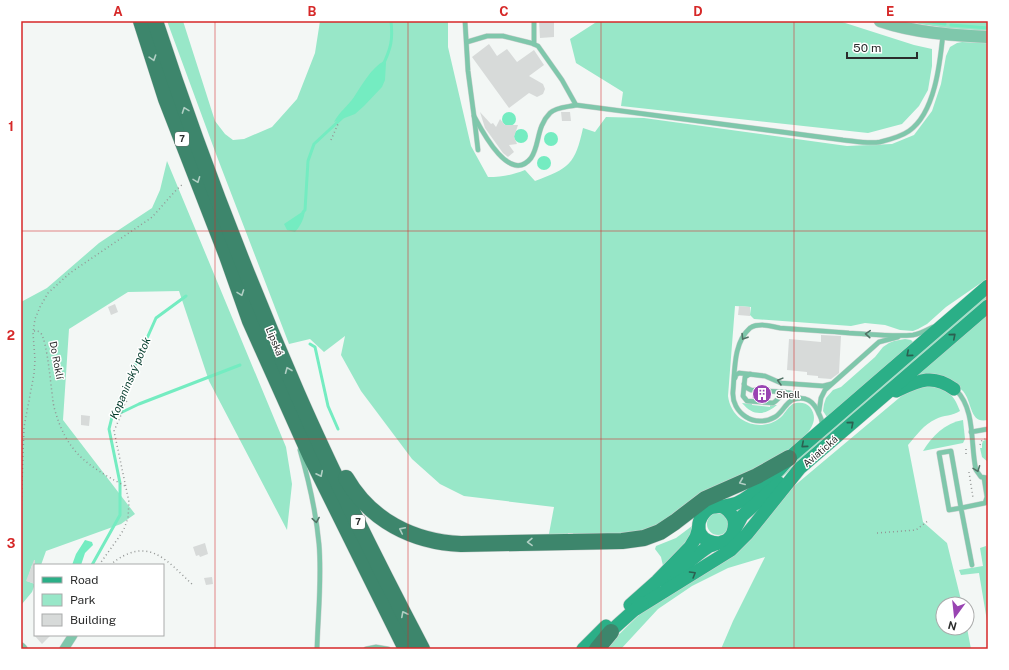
<svg xmlns="http://www.w3.org/2000/svg" width="1009" height="670" font-family="'Public Sans',sans-serif">
	<style>
		.green { fill: #98e7c8 }
		.water { fill: #74ecc1 }
		.lines { fill: none; stroke-linecap: round; stroke-linejoin: round }
		.stream { stroke: #74ecc1; stroke-width: 3 }
		.building { fill: #d7dad9 }
		.service-casing { stroke: #cfd2d1; stroke-width: 5.5 }
		.minor-casing { stroke: #cfd2d1; stroke-width: 10 }
		.tertiary-casing { stroke: #cfd2d1; stroke-width: 13 }
		.secondary-casing { stroke: #cfd2d1; stroke-width: 14 }
		.trunk-casing { stroke: #cfd2d1; stroke-width: 17 }
		.path { stroke: #939695; stroke-width: 1.5; stroke-dasharray: 1 3; stroke-linecap: butt }
		.service { stroke: #7fc7ab; stroke-width: 4.5 }
		.minor { stroke: #7fc7ab; stroke-width: 9 }
		.tertiary { stroke: #7fc7ab; stroke-width: 12 }
		.secondary { stroke: #2baf87; stroke-width: 13 }
		.trunk { stroke: #3d866c; stroke-width: 16 }
		.oneway { stroke: #b1cfc4 }
		.oneway2 { stroke: #517265 }
		.oneway3 { stroke: #2b6050 }
		.grid { fill: none; stroke: #d62828; stroke-width: 1; stroke-opacity: 0.55 }
		.labels { text-anchor: middle; stroke-width: 3; stroke-linejoin: round; paint-order: stroke }
		.shield { fill: #fff; stroke: #6b6b6b; stroke-width: 1 }
		.shield-label { font-size: 9px; font-weight: bold; fill: #2b2c2c }
		.street-label { font-size: 10px; fill: #2b2c2c; stroke: #fff }
		.poi-label { font-size: 10px; fill: #2b2c2c; stroke: #fff; text-anchor: start }
		.water-label { font-size: 11px; font-style: italic; fill: #023a2a; stroke: #fff }
		.neatline { fill: none; stroke: #d62828; stroke-width: 1.5 }
		.grid-label { font-size: 13px; text-anchor: middle; font-weight: bold; fill: #d62828 }
	</style>
	<rect width="100%" height="100%" fill="#f3f7f5"/>
	<g class="green">
		<path d="M167,21H183L215,121L225,134L233,140L244,139L272,127L297,99L315,53L320,21H448V47L471,146L488,177C502,177 512,175 525,170L535,181C569,168 575,165 583,128L595,132L606,117L644,118L847,146L892,144L914,135L932,111L941,84L946,56L950,47L957,43L962,42L988,43V278L946,307L927,324L918,329L913,331L900,330L885,325L865,323L851,326L754,319L750,315L751,307L735,306L728,396C729,405 734,414 741,419C754,428 772,427 783,415C787,410 790,404 796,403C801,402 807,403 810,407C823,424 801,440 790,450L652,531L574,537L573,533H568L567,538L548,539L554,507L464,496L440,484L412,459L361,391L341,355L345,336L324,352L310,339L289,344L216,154Z"/>
		<path d="M598,21H839L914,45L932,49V66L928,90L919,106L902,124L868,133L621,106L623,92L576,63L570,39Z"/>
		<path d="M898,21H988V31L947,28Z"/>
		<path d="M167,161L286,447L292,484L287,530L209,381L179,291L128,292L69,329L63,420L135,514L121,524L46,551L41,565H32L27,581L35,584L32,592L22,604L21,603V302L47,288L99,243L152,208L160,190Z"/>
		<path d="M988,293V299L765,492L738,512L737,510Z"/>
		<path d="M988,314V420C969,424 973,403 963,391C955,382 927,380 915,377Z"/>
		<path d="M905,339L911,340L913,342L827,417L823,411L824,404L826,398L833,390L841,387L875,357L883,347L889,343L894,341Z"/>
		<path d="M930,384C947,391 953,392 960,411C953,416 943,415 936,419C924,424 916,436 908,445L923,522L947,543L962,604H943V628H967L971,649H721L733,621L765,557L728,568L692,586L658,609L621,649H604L643,611L689,581L781,497L911,388Z"/>
		<path d="M742,403L752,404V405L770,407V405H777C764,416 753,416 742,403Z"/>
		<path d="M963,420L965,439L963,443L923,451C932,436 945,423 963,420Z"/>
		<path d="M988,439V462L982,457L980,448H982V444L983,441Z"/>
		<circle cx="718" cy="524" r="11"/>
		<path d="M692,526L695,527L693,535L664,570L661,557L655,549L656,546L676,538Z"/>
		<path d="M986,546L988,558V627L979,573L961,575L959,570L983,566L980,548Z"/>
	</g>
	<g class="water">
		<path d="M384,61L386,63L385,80L382,87L364,106L355,114L334,122C339,112 348,106 354,97C362,85 371,68 384,61Z"/>
		<circle cx="509" cy="119" r="7"/>
		<circle cx="521" cy="136" r="7"/>
		<circle cx="551" cy="139" r="7"/>
		<circle cx="544" cy="163" r="7"/>
		<path d="M305,210C304,219 301,225 295,232L287,230L284,224Z"/>
		<path d="M85,540L92,542L93,545L85,553L81,565H72L76,554Z"/>
	</g>
	<g class="lines">
		<g class="stream">
			<path d="M923,21L945,24"/>
			<path d="M951,25L988,28"/>
			<path d="M383,65C391,48 393,40 391,21"/>
			<path d="M303,212L305,210L308,161L314,144L342,118"/>
			<path d="M310,344L315,347L328,406L338,429"/>
			<path d="M112,417L139,404L240,365"/>
			<path d="M92,565L120,515V483L109,429L112,417L156,318L186,296"/>
		</g>
	</g>
	<g class="building">
		<path d="M539,21H554V37L540,38Z"/>
		<path d="M489,44L497,56L507,49L517,62L534,50L544,65L529,76L543,84L545,89L543,94L537,97L529,93L509,108L472,57Z"/>
		<path d="M480,112L491,124L493,123L496,127L500,119L505,125H518L514,137L517,144L509,145L514,152L508,157L503,153L485,128Z"/>
		<path d="M561,112H570L571,121H562Z"/>
		<path d="M115,304L118,312L111,315L108,307Z"/>
		<path d="M739,306L750,307V316L738,315Z"/>
		<path d="M821,335L841,336L839,373L831,379L818,378V376L807,375V372L787,370L789,339L821,342Z"/>
		<path d="M752,394L771,395V399L752,398Z"/>
		<path d="M81,415L90,416L89,426L81,425Z"/>
		<path d="M205,543L208,554L200,557L199,555L196,556L193,547Z"/>
		<path d="M34,560H35V584L26,581Z"/>
		<path d="M212,577L213,584L206,585L204,578Z"/>
		<path d="M34,635H51L42,644Z"/>
	</g>
	<g class="lines">
		<g class="service-casing">
			<g id="service">
				<path d="M465,21L468,71L474,116L478,150"/>
				<path d="M534,21V44"/>
				<path d="M467,42L487,36H503L531,43L538,46L562,80L576,105L843,140C854,141 868,144 880,142C888,140 902,136 909,131C935,113 940,63 943,34"/>
				<path d="M474,116C482,131 510,185 531,158C540,145 536,127 550,113C556,107 568,107 576,105"/>
				<path d="M750,374L745,377L743,396L747,401L773,403C779,400 782,391 790,393C794,394 796,396 800,398"/>
				<path d="M735,378L736,375L739,373L765,376L781,383L823,386L831,384"/>
				<path d="M744,384L745,387L751,390L785,392"/>
				<path d="M956,390C976,410 970,444 976,470L981,477L988,478"/>
				<path d="M819,411L821,398L825,390L879,342L898,337"/>
				<path d="M822,426C823,421 821,418 819,414C814,401 805,395 792,400C785,404 782,413 775,417C755,429 731,413 733,391C735,371 733,343 750,328C754,325 757,325 762,325C768,325 774,327 780,328C803,330 826,331 849,333C870,334 893,337 913,335C920,334 927,330 933,327"/>
				<path d="M971,432L988,429"/>
				<path d="M300,450C309,481 316,512 319,544C322,579 318,614 317,649"/>
				<path d="M951,451L961,508L949,510L939,453Z"/>
				<path d="M972,565L961,508L985,503L987,497L984,478"/>
				<path d="M366,649L376,647L388,649"/>
			</g>
		</g>
		<g class="minor-casing">
			<g id="minor">
				<path d="M21,647L23,649"/>
				<path d="M64,649L73,635"/>
			</g>
		</g>
		<g class="tertiary-casing">
			<path id="tertiary" d="M880,21C915,33 952,35 988,37"/>
		</g>
		<g class="secondary-casing">
			<g id="secondary">
				<path d="M896,391C918,381 932,373 954,389"/>
				<path d="M715,507C722,506 730,506 737,503C751,497 780,471 789,458L988,286"/>
				<path d="M734,531L742,516L779,483"/>
				<path d="M666,582C679,571 694,556 708,547C717,542 730,543 733,532C735,526 735,519 731,514C710,486 677,540 719,543"/>
				<path d="M630,605L657,581L690,547L696,537L699,527"/>
				<path d="M636,609L731,550L747,534L800,468L988,306"/>
				<path d="M603,638L642,603"/>
				<path d="M583,649L606,626"/>
			</g>
		</g>
		<g class="trunk-casing">
			<g id="trunk">
				<path d="M141,21L166,99L227,256L250,321L311,457L406,649"/>
				<path d="M155,21C196,147 244,271 297,393C335,480 378,565 422,649"/>
				<path d="M346,478C370,520 413,542 461,544L622,541L644,538L660,532L675,522L705,499L757,476L789,458"/>
				<path d="M597,649L611,632"/>
			</g>
		</g>
		<g class="path">
			<path d="M331,140L338,124"/>
			<path d="M34,331C36,331 37,331 40,332C48,340 51,393 54,407C66,452 86,465 125,486"/>
			<path d="M980,445L982,440L988,438"/>
			<path d="M966,449V457"/>
			<path d="M969,472L973,498"/>
			<path d="M21,513L24,427L34,374L35,360L33,333L35,319L40,307L48,293L70,273L151,218C162,207 171,194 183,184"/>
			<path d="M877,533L916,530L929,520"/>
			<path d="M99,565L119,537L124,529L128,518L129,502L114,431L121,415L125,403L128,400"/>
			<path d="M110,565C148,534 166,560 194,586"/>
		</g>
		<use href="#service" class="service"/>
		<use href="#minor" class="minor"/>
		<use href="#tertiary" class="tertiary"/>
		<use href="#secondary" class="secondary"/>
		<use href="#trunk" class="trunk"/>
	</g>
	<defs><path id="oneway-chevron" d="M-2-3.5L2.5 0L-2 3.5" fill="none" stroke-width="1.6" stroke-linecap="round" stroke-linejoin="round"/></defs>
	<g class="oneway">
		<use href="#oneway-chevron" transform="translate(153 58) rotate(72)"/>
		<use href="#oneway-chevron" transform="translate(185 110) rotate(-110)"/>
		<use href="#oneway-chevron" transform="translate(197 180) rotate(69)"/>
		<use href="#oneway-chevron" transform="translate(241 293) rotate(70)"/>
		<use href="#oneway-chevron" transform="translate(288 370) rotate(-112)"/>
		<use href="#oneway-chevron" transform="translate(320 474) rotate(64)"/>
		<use href="#oneway-chevron" transform="translate(742 482) rotate(158)"/>
		<use href="#oneway-chevron" transform="translate(402 530) rotate(-154)"/>
		<use href="#oneway-chevron" transform="translate(530 542) rotate(179)"/>
		<use href="#oneway-chevron" transform="translate(404 614) rotate(-117)"/>
	</g>
	<g class="oneway2">
		<use href="#oneway-chevron" transform="translate(868 334) rotate(-176)"/>
		<use href="#oneway-chevron" transform="translate(744 337) rotate(122)"/>
		<use href="#oneway-chevron" transform="translate(780 381) rotate(-165)"/>
		<use href="#oneway-chevron" transform="translate(977 469) rotate(69)"/>
		<use href="#oneway-chevron" transform="translate(316 520) rotate(81)"/>
	</g>
	<g class="oneway3">
		<use href="#oneway-chevron" transform="translate(953 336) rotate(-41)"/>
		<use href="#oneway-chevron" transform="translate(909 354) rotate(139)"/>
		<use href="#oneway-chevron" transform="translate(851 424) rotate(-41)"/>
		<use href="#oneway-chevron" transform="translate(804 445) rotate(139)"/>
		<use href="#oneway-chevron" transform="translate(693 574) rotate(-31)"/>
	</g>
	<path class="grid" d="M215,21V649M408,21V649M601,21V649M794,21V649M21,231H988M21,439H988"/>
	<defs>
		<g id="building-disc" transform="scale(1)"><circle r="9.5" fill="#9944b2" stroke="#fff"/><path d="M-4-6H4V6H1V3H-1V6H-4ZM-2.5-4.3h1.7v1.8h-1.7ZM.8-4.3h1.7v1.8H.8ZM-2.5-1h1.7V.8h-1.7ZM.8-1h1.7V.8H.8Z" fill="#fff"/></g>
	</defs>
	<g fill-rule="evenodd">
		<use href="#building-disc" x="762" y="394"/>
	</g>
	<g class="labels">
		<g class="shield">
			<rect x="175" y="132" width="14" height="14" rx="3"/>
			<rect x="351" y="515" width="14" height="14" rx="3"/>
		</g>
		<g class="shield-label">
			<text x="182" y="142">7</text>
			<text x="358" y="525">7</text>
		</g>
		<g class="street-label">
			<text transform="translate(275 341) rotate(67)" y="4">Lipská</text>
			<text transform="translate(57 360) rotate(79)" y="4">Do Roklí</text>
			<text transform="translate(820 451) rotate(-41)" y="4">Aviatická</text>
		</g>
		<g class="poi-label">
			<text x="776" y="398">Shell</text>
		</g>
		<g class="water-label">
			<text transform="translate(130 378) rotate(-67)" y="4">Kopaninský potok</text>
		</g>
	</g>
	<rect width="1009" height="670" fill="none" stroke="#ffffff" stroke-width="44"/>
	<rect x="34" y="564" width="130" height="72" fill="#ffffff" stroke="#aaabab"/>
	<rect x="42" y="577" width="20" height="6" fill="#2baf87" stroke="#aaabab"/>
	<text x="70" y="584" font-size="12" fill="#2b2c2c">Road</text>
	<rect x="42" y="594" width="20" height="12" fill="#98e7c8" stroke="#aaabab"/>
	<text x="70" y="604" font-size="12" fill="#2b2c2c">Park</text>
	<rect x="42" y="614" width="20" height="12" fill="#d7dad9" stroke="#aaabab"/>
	<text x="70" y="624" font-size="12" fill="#2b2c2c">Building</text>
	<g transform="translate(955 616) rotate(195)"><circle r="19" fill="#ffffff" stroke="#aaabab"/>
	<path d="M0-3L7 15L0 10L-7 15Z" fill="#9944b2"/>
	<text y="-6" font-size="11" font-weight="bold" text-anchor="middle" fill="#2b2c2c">N</text>
	</g>
	<path d="M847 52v6h70v-6" fill="none" stroke="#2b2c2c" stroke-width="2"/>
	<text x="853" y="52" font-size="12" fill="#2b2c2c" stroke="#ffffff" stroke-width="3" paint-order="stroke">50 m</text>
	<rect x="22" y="22" width="965" height="626" class="neatline"/>
	<g class="grid-label">
		<text x="118" y="16">A</text>
		<text x="312" y="16">B</text>
		<text x="504" y="16">C</text>
		<text x="698" y="16">D</text>
		<text x="890" y="16">E</text>
		<text x="11" y="131">1</text>
		<text x="11" y="340">2</text>
		<text x="11" y="548">3</text>
	</g>
</svg>
